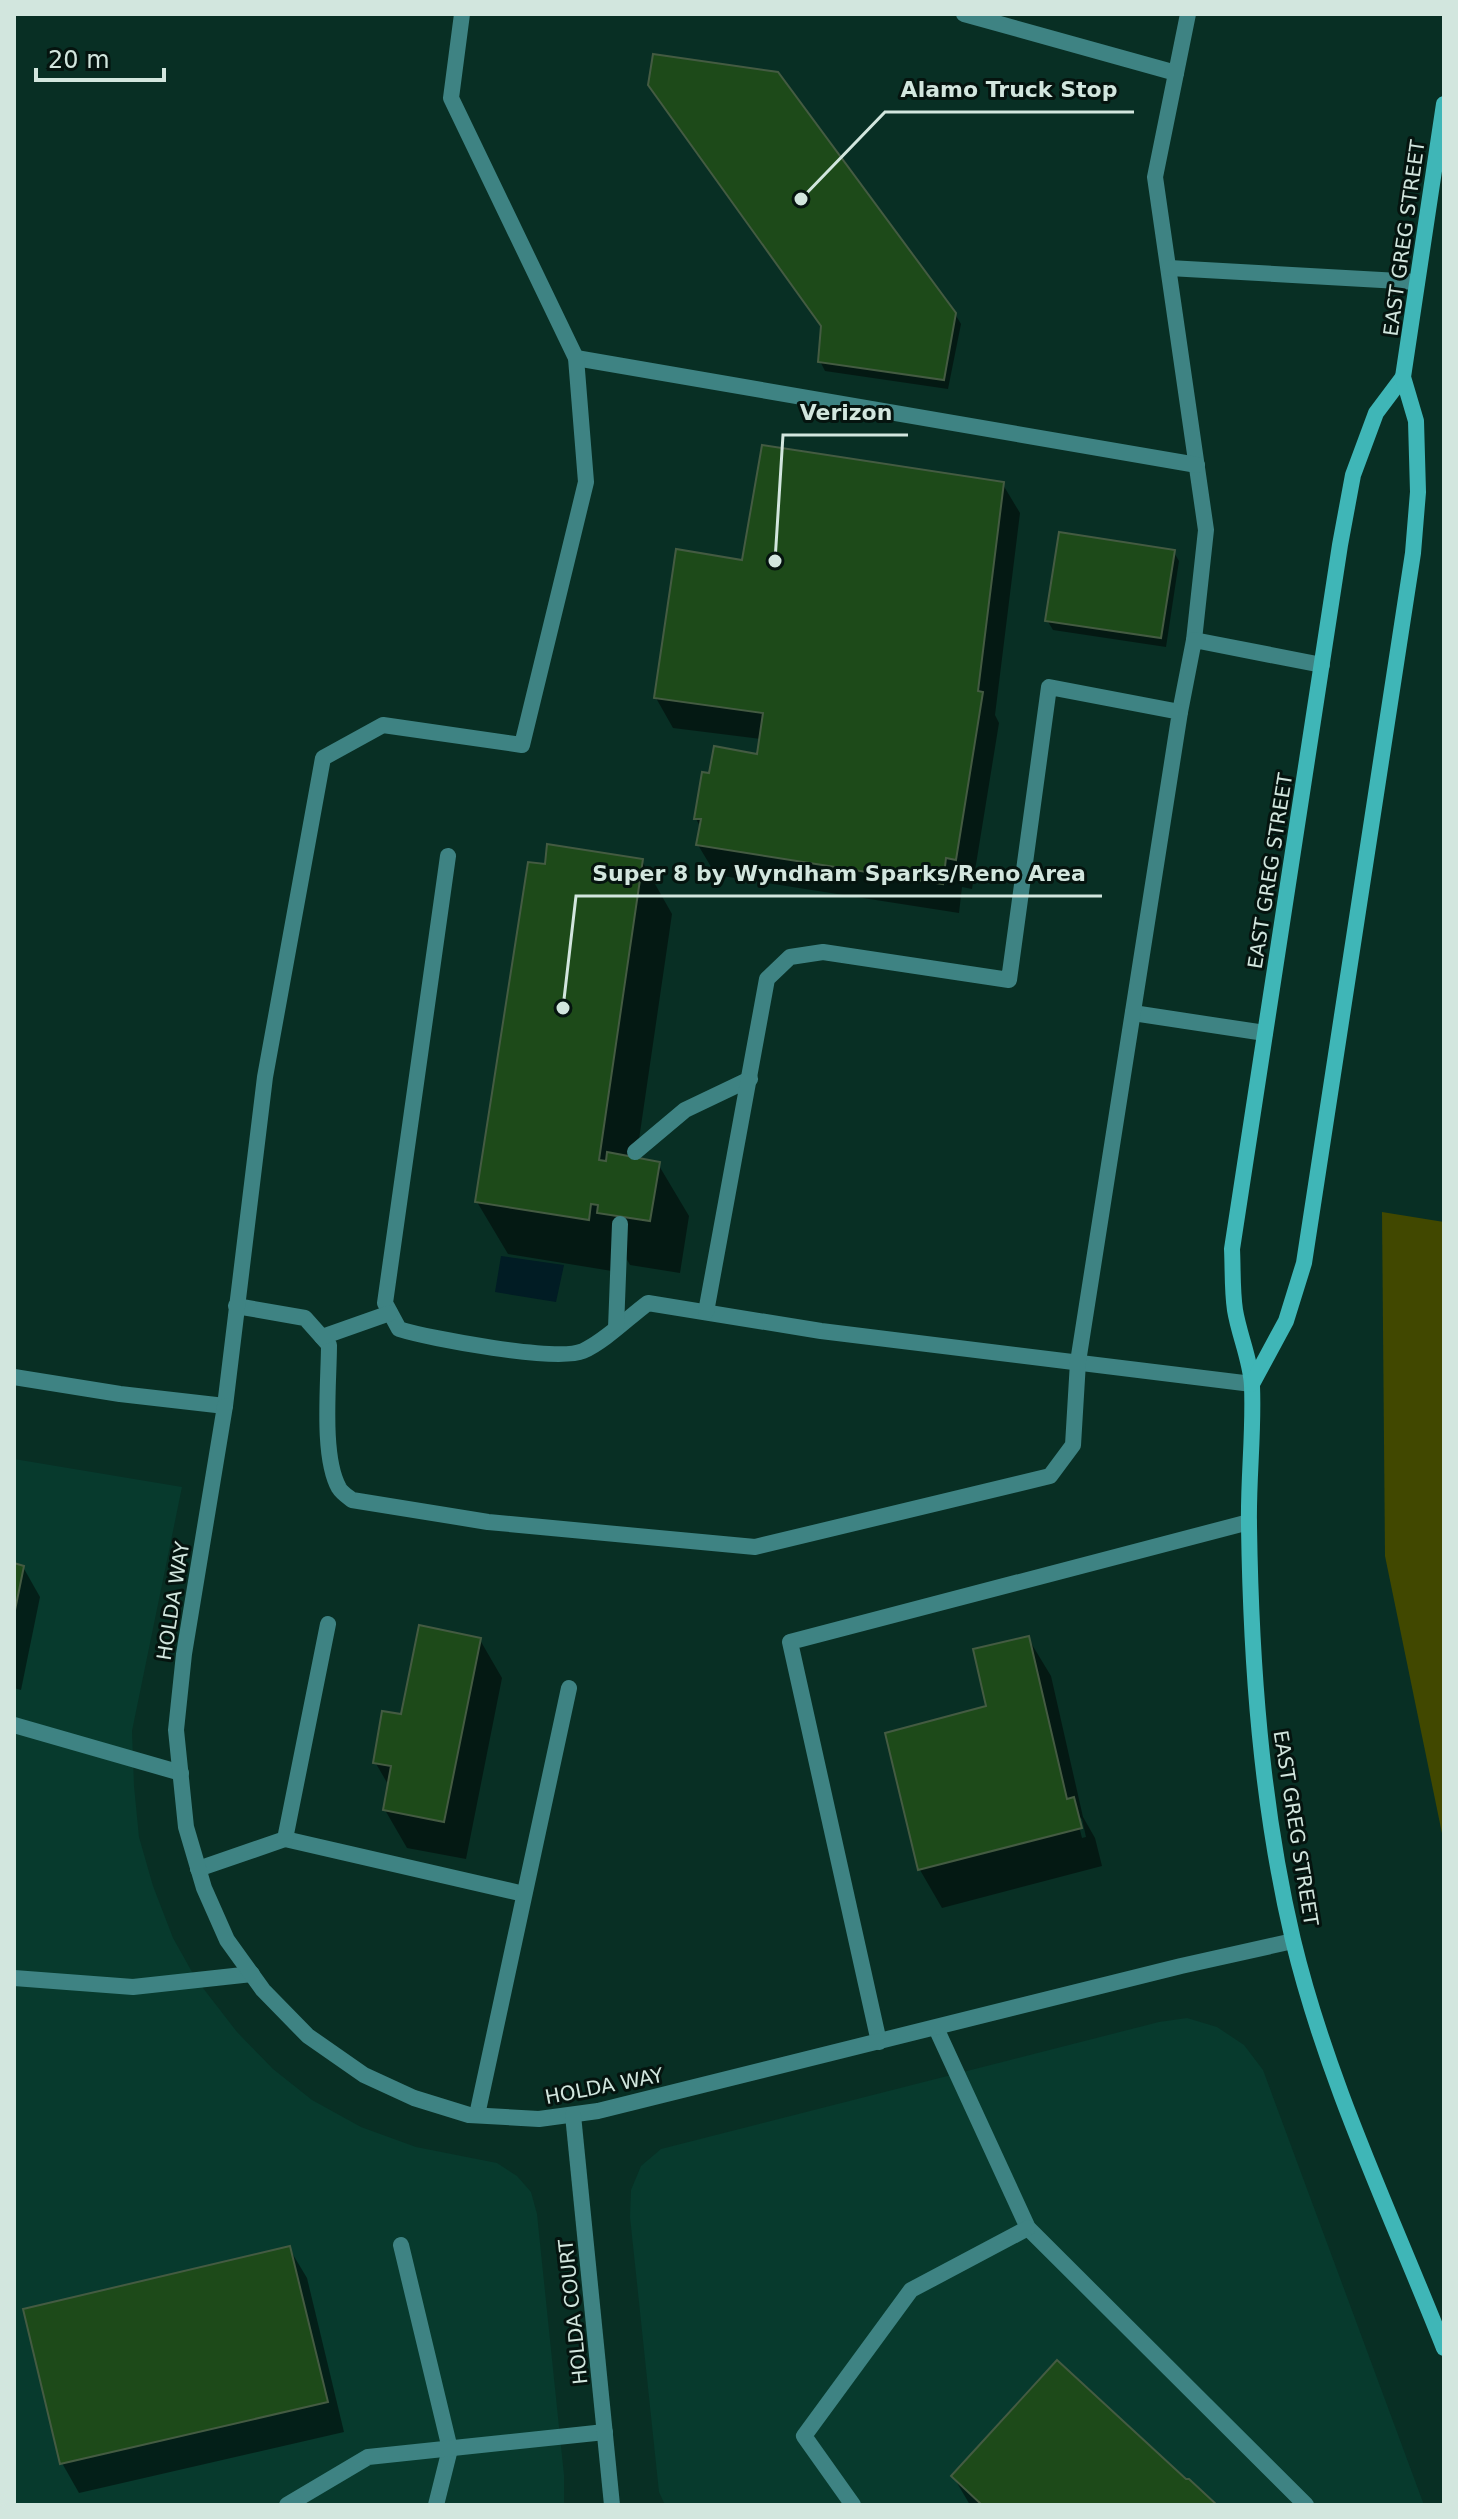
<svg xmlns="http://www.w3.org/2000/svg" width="1458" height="2519" font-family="'DejaVu Sans',sans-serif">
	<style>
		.built { fill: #073a2d }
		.green { fill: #414800 }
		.water { fill: #011c24 }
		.shadow { fill: #0007; fill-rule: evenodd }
		.building { fill: #1d4a19; stroke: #445b42; stroke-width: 2 }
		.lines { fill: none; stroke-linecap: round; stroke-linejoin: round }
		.lane { stroke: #3e8383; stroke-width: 16 }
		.street { stroke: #3e8383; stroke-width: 16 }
		.secondary { stroke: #3fb6b7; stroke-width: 16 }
		.labels { text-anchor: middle; stroke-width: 6; stroke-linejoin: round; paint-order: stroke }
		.street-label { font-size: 20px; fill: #d2e6de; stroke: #05140f }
		.leader { fill: none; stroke: #d2e6de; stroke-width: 3 }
		.callout-dot { fill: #d2e6de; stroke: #05140f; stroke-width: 3 }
		.callout-label { font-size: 22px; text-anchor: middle; font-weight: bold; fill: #d2e6de; stroke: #05140f; stroke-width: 6; stroke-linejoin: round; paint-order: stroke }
	</style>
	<rect width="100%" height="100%" fill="#082f24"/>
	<g class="built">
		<path d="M14,1459L182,1487L132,1731L134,1786L139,1837L153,1886L173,1938L196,1979L237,2032L273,2069L312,2100L361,2127L416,2147L497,2163L517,2176L531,2192L537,2214L564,2475V2505H14Z"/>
		<path d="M1187,2018L1217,2027L1244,2045L1263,2070L1424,2505H665L659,2492L630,2217L631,2190L641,2166L661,2149L1159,2022Z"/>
	</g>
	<path class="green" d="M1382,1212L1444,1222V1843L1385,1556Z"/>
	<path class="water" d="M501,1256L564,1265L556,1302L495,1292Z"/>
	<g class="shadow">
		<path d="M955,314L961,324L948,389L825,371L820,361Z"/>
		<path d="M1002,483L1020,513L995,715L999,723L972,889L962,887L959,913L716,875L698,845L701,828L696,819L711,775L759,756L761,739L673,728L656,698L744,562Z"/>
		<path d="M1173,551L1179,561L1166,647L1053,630L1047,620Z"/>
		<path d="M642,861L672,914L636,1160L658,1164L689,1216L680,1273L630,1265L625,1256L618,1272L508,1254L477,1202Z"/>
		<path d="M14,1566L23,1567L40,1597L21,1690L14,1688Z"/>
		<path d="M1028,1638L1051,1676L1083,1817L1095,1838L1102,1866L942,1908L920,1870ZM1076,1814L1082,1819L1086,1837L1082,1838Z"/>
		<path d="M480,1640L502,1678L466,1859L407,1848L385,1810L389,1786L375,1762L402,1716Z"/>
		<path d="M289,2248L307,2278L344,2432L79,2493L62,2463Z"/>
		<path d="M953,2476L1214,2505H970Z"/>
	</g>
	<g class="building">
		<path d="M653,54L778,72L956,313L944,380L818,362L821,326L648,85Z"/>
		<path d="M762,445L1004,482L978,691L983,692L956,860L946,858L943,884L696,845L701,819H694L702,772L709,773L714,746L757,754L763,713L654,698L676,549L742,560Z"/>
		<path d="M1059,532L1175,550L1161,638L1045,621Z"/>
		<path d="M547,844L643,859L599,1160L606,1161L607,1152L660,1162L650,1221L597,1213L598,1205L591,1204L589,1220L475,1202L528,862L545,864Z"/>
		<path d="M14,1563L24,1566L14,1615Z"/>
		<path d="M419,1625L481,1638L444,1822L383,1810L391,1766L373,1763L382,1711L401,1714Z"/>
		<path d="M1029,1636L1067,1799L1074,1797L1082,1828L918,1870L885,1733L986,1706L973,1649Z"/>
		<path d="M290,2246L328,2402L60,2464L23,2309Z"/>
		<path d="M1057,2360L1186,2479H1189L1217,2505H982L951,2476Z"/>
	</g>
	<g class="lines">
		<g class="lane">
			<path d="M964,14L1176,73"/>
			<path d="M1188,14L1155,177L1206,530L1194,640"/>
			<path d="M1169,268L1417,282"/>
			<path d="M576,358L1197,465"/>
			<path d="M1180,712L1194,640L1322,665"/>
			<path d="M448,856L385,1303L399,1329C430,1339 557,1362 583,1351C604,1342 629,1317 648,1303L821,1331L1252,1384"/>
			<path d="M1133,1013L1265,1033"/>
			<path d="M635,1152L685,1110L750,1079"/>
			<path d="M236,1306L305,1318L329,1345C329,1382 321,1456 339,1488C342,1493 347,1496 352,1500L488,1522L755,1547L1050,1476L1073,1445L1078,1362L1180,712L1049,687L1009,980L823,952L790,957L767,979L706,1312"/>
			<path d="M616,1328L620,1224"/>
			<path d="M322,1337L390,1313"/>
			<path d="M14,1377L120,1394L225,1406L265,1077L323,758L383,725L522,745L586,482L576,358L451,98L462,14"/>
			<path d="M14,1725L181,1773"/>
			<path d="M285,1839L524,1894"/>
			<path d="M198,1869L285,1839L328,1624"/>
			<path d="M14,1978L133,1987L252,1974"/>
			<path d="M936,2028L1028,2228L1306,2505"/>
			<path d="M879,2042L790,1642L1249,1522"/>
			<path d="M477,2115L569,1688"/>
			<path d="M401,2245L450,2449L436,2505"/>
			<path d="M287,2505L368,2457L605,2432"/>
			<path d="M853,2505L804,2436L911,2290L1028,2228"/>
		</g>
		<g class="street">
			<path d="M225,1406L184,1654L176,1730L186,1827L204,1888L227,1940L263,1990L308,2036L364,2075L414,2098L469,2115L539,2119L598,2111L1181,1966L1293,1941"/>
			<path d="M573,2115L612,2505"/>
		</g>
		<g class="secondary">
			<path d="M1403,377L1376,413L1353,475L1340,545L1232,1249C1233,1269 1232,1290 1235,1310C1239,1335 1251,1361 1252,1386C1254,1433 1248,1479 1249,1526C1251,1664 1261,1804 1293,1940C1327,2081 1391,2214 1444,2348"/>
			<path d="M1252,1384L1286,1321L1304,1263L1413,553L1418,492L1416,421L1403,377L1444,104"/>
		</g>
	</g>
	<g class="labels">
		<g class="street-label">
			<text transform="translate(1404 238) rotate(-82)" y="7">EAST GREG STREET</text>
			<text transform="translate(1270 871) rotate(-81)" y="7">EAST GREG STREET</text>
			<text transform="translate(173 1601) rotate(-81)" y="7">HOLDA WAY</text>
			<text transform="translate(1296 1828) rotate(81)" y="7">EAST GREG STREET</text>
			<text transform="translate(604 2086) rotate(-11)" y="7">HOLDA WAY</text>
			<text transform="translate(573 2312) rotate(-96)" y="7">HOLDA COURT</text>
		</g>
	</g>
	<path class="leader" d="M801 199L885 112H1134M775 561L783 435H908M563 1008L576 896H1102"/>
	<g class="callout-dot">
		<circle cx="801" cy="199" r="8"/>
		<circle cx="775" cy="561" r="8"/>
		<circle cx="563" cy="1008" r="8"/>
	</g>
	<g class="callout-label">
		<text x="1009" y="97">Alamo Truck Stop</text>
		<text x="846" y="420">Verizon</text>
		<text x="839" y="881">Super 8 by Wyndham Sparks/Reno Area</text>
	</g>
	<rect width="1458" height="2519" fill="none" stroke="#d2e6de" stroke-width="32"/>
	<path d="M36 68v12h128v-12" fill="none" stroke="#d2e6de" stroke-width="4"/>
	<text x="48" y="68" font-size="24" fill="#d2e6de" stroke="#05140f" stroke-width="6" paint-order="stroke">20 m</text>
</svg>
